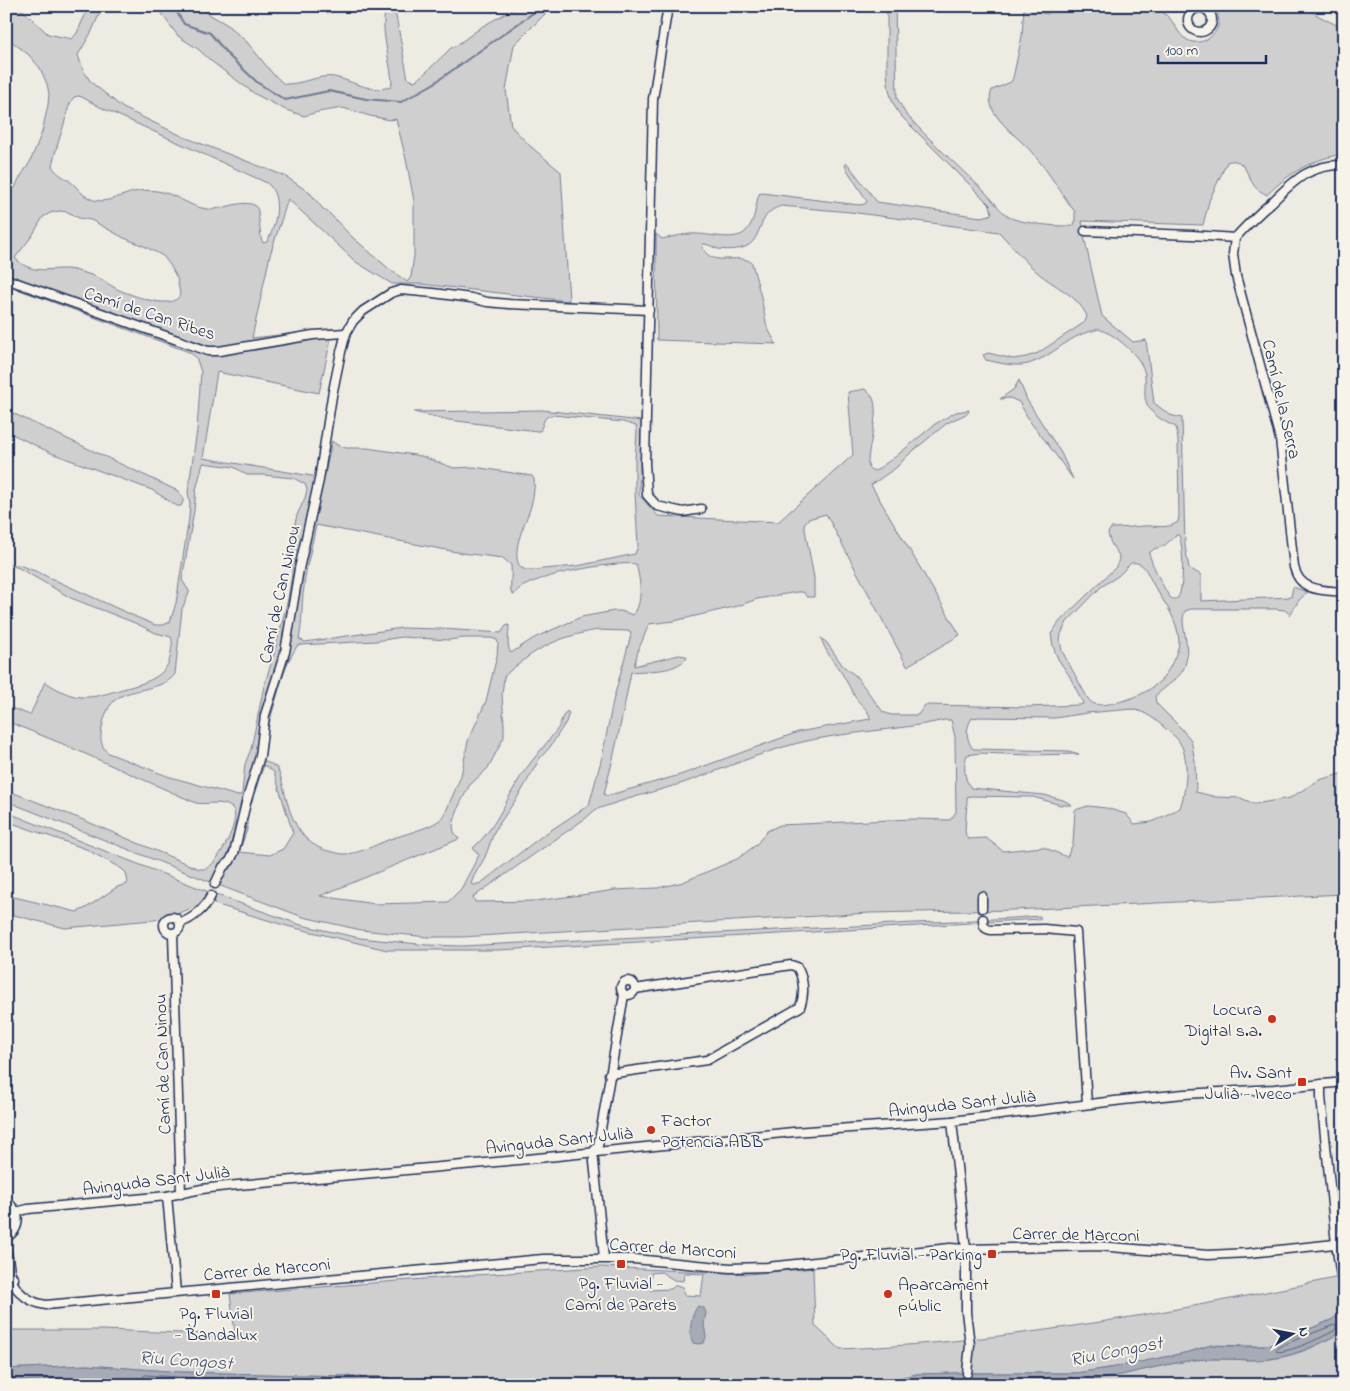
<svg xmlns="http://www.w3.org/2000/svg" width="1350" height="1391" font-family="'Indie Flower',sans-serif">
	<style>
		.green { fill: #cfcfcf; stroke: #757f96; fill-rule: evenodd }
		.water { fill: #a6abb5; stroke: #6e7992 }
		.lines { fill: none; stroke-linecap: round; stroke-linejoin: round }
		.shore { stroke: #536181; stroke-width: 1 }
		.stream { stroke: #6e7992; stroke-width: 2 }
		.minor-casing { stroke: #1b2f5e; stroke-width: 11 }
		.highway-casing { stroke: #1b2f5e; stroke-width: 15 }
		.minor { stroke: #f7f3e8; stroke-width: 8 }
		.highway { stroke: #f7f3e8; stroke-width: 11 }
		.poi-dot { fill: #c8321e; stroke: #f7f3e8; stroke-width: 2 }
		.labels { text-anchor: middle; stroke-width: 4; stroke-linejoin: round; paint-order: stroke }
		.street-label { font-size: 18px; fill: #1b2f5e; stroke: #f7f3e8 }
		.poi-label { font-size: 18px; fill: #1b2f5e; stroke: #f7f3e8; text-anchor: end }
		.water-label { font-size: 19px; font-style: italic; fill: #455478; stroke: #f7f3e8 }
	</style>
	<rect width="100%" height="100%" fill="#eeebe2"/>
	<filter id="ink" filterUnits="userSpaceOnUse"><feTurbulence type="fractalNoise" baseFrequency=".02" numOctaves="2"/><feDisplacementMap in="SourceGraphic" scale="10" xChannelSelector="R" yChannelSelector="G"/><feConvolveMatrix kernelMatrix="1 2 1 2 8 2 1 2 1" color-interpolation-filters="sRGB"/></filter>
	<g filter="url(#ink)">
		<g class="green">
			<path d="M6,6H18L48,34L72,39L77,33L89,6H103L91,33L78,55L83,70L91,82L123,108L184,137L285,176L310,193L323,209L329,213L351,236L388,268L407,282L411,277L414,255V201L406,159L396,119L390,120L370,116L343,108L318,112L304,116L286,110L255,94L211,61L198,49L178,36L156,6H200L207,13L226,24L247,42L272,73L284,84C301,85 320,74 334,77C354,81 368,93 391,87L392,82C391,63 378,24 387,8L390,7L396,16L408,79L414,81L420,78L451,48L457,45L483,26L519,6H553L514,45L506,90L511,126L530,146L561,172L569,301L421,284H392L356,262L288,199L270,255L252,338L333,329L319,393L217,372L203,458L324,478L332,441L337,445L346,448H367L421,456L454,468L474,467L532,476L534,479C535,488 533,498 531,506C526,523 510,550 520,567L526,570H532L577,566L635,554L638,546L635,493V459L637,432L636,426L623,422L553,415C542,416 544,424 540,431H537L449,420L414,412L542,410L642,421L639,495L658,516L778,522L853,455L848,392L865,389C868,392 871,394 873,398C880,414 868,445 868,463L869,469L875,471L895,457L935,424L956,412L969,410L968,413L947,423L907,456L897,467L871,485L960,635L907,666L826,514L808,519L804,524L814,578V597H807L803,592H797L757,599L738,606L674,621L649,624L638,651L634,666L679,655L686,656L687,658C673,673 651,670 631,672C623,713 615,754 604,794L606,796L680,775L798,732L870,719C870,711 862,706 857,700C851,691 847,681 841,672C833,661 825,651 821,638L827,643L843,666L856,676L883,712L891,715H918L925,705L1026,707L1080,705L1083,704L1082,701L1069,675L1058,659L1053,646L1051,634L1060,621L1116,567C1122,553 1118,556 1112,545C1110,542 1109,537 1108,533L1111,528C1122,528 1132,527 1143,526C1156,525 1166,530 1178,522L1179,516L1178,440L1176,427C1165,422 1152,416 1147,404C1143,395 1146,386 1145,377C1145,361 1123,342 1110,334C1107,333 1102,330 1099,329C1098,329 1093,331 1092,331C1068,336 1053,356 1031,363C1018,368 1000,363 986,360L983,355L988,353L1013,359L1026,357L1038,353L1085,322L1087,316C1077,294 1054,287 1037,272C1023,260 1012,246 999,232L850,212L781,206C754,214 765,242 742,248C736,250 725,250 718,249C712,247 709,244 703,244L702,247C713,270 738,251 752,263L761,297L767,327L776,344L657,340L656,234L662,239C673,237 686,233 697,234C710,234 736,242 746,231C756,220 755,206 759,194L762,193L859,205L865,204L867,201L846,168L845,165L847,163L877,202L981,217L990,215L992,213L990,205L901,116C886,97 887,76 887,53C887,38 887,22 887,6H895L897,98L905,113C930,141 958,166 985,192C993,200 1000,211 1009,217C1020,223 1062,228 1074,225L1075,222V212C1061,193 1049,172 1034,155C1022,140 1004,129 994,112C990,105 989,97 992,90L1011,82L1013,78L1022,36L1024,6H1037L1042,13L1048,14L1055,6H1156C1161,11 1167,15 1171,20C1176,26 1179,35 1186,39C1197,47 1214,39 1218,26C1220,20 1217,13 1216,6H1300L1344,29V154C1312,159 1290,172 1267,195C1264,193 1259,191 1257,189C1247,180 1246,155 1227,162L1209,201L1203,225L1082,221L1085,241L1102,316L1133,342L1146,340L1154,403L1170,415L1182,418L1185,546L1189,568L1201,575V601L1291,597L1293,587L1308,592L1299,600L1290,615L1285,610L1275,609H1191L1185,611C1182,618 1183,626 1185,634C1191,673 1182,673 1155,696L1156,703L1180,727L1191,740L1195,761L1196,792L1216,797L1241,798L1254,804L1290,798L1319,780L1344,773V894L1012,910L870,913L461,937H427L361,930L303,917L218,885L6,801V790L81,819L199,869C202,869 207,869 210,866C220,859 244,815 231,807C221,800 206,805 196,803L63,744L6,721V706L30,715L45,682C56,688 67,696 81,697C96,698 108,693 123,689C144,683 169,678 171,652C172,646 173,642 171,637L156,633L135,623L71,598L19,568L9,565H19L35,571L134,616L155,625H163L170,622L176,603L189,518L190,503L188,492L197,430L201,372L196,357L189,352L6,285V206L19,179L30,162L42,132L48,105L49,94L47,84L40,68L29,55L6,37ZM78,96L82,97L100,107L267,183C283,196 276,226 267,242L263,243L261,239L258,211L256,206C242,198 223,211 207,209C189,207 175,193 157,191C150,190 141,190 134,192C120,195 103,206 89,198C82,195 78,188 72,183C64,176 58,176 52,166C55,152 59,140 63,127C67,116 67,106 74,97ZM59,211L68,212L79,218L91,220L124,238L144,246L163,256L170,265L177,278L180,294C179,297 178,299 175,300C162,307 132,295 119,290C109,285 99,277 88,274C81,272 73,269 65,269C46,269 30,274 15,258L32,236L43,217L50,213ZM203,463L234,467L247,475H264L293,478L305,484L307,490L305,498L297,515L293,532L292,574L288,599L274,654L264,686L251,749L245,764L242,794L238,796L167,776L108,753C100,745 100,738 102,728C109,689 129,695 159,685C166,682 171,680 175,674L182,609L189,593V591L182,580L194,511L196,490ZM316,525L462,553L503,558L511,565C512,575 510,584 511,593L514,595C514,594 518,590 519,589C537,575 613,561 636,564C640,578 644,603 633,615L621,611H614L581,617L534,638L511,653C506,646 509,634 509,625L506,626L501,633L443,629L402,628L305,642L299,639C303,622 301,604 304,587C306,566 312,546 316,525ZM1176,535H1179C1184,549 1184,586 1178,598C1174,599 1173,600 1170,597C1165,592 1150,560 1149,553L1154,549L1164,546ZM1131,563C1145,561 1147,573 1153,584C1164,603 1178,618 1179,642C1179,651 1168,673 1161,680C1148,693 1132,699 1114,703C1108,704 1102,706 1095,704C1091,703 1089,700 1087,697L1062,651L1060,641L1061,634L1067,622L1101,587L1118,576ZM598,630L627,631L630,632L631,635L613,701L602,757L589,805L542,836L481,883L474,885L471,884L474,876L485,857L495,830L521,792L540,758L550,747L566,722L569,713L567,711C561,717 561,725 556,731C544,747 528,764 518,781C503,806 496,827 473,848L479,855L461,889L448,902L375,904L320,896L459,839L454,832L453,825L458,808L469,786L488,768L504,737V724L502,695L504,677C508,672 513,668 519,664C542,644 568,635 598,630ZM402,637L448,640L464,638H491L497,640L498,643L497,656L486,701L468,741L461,776L444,816C434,828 403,834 388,840C375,845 359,854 344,854C341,854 337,853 333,852C304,847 293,824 286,798C284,790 281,775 277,768C274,765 268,763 264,761L268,727L282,679L288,662L297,646L301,645L376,641ZM1132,709C1146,712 1155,719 1166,729C1170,733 1177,737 1180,743C1190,759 1186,791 1180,808L1152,822L1134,824L1126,814L1106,808L1088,806L1075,810L1073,844L1067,857L1043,847L1003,851L986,838L968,839L966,836L965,831L967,801V797L970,796L1033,797L1061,805H1072L1063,800L1044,795L971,788C964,780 963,765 967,755L980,753L1030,755L1079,754L1069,751L973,749C966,740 965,728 972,718L979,717L1055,718L1087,713ZM945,720H951L955,737L956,812L954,815L950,820L912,819L780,825L767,831L756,845L737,859L683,882L658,888L614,890L596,893L535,901L475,902L473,897L476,895L586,818L595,810C624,799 654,792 683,783C721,770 759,753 798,743C846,731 897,731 945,720ZM264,765L274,772L293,833L283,849L270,855L239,852L247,830V817L250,805Z"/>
			<path d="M1019,380L1027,400L1061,453L1073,479L1047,443L1031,423L1019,402L1010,398L1000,399L1014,389Z"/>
			<path d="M6,410L178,491C183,496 185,500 181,506H177L152,490L51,453L6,431Z"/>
			<path d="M6,812L214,894L301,925L360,938L428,945L462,946L1013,918L1040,916V919L499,950H387L287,926L208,902L163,919L65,928L6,913V895L77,912L86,908L117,887L127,884L128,882L126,873L122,869L86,849L6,821Z"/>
			<path d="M601,1267L749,1274L813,1268L815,1326L840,1349C1010,1342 1178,1311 1344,1276V1312L1333,1319L1288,1338L1270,1345L1259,1346L1211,1345L1189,1352L1116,1367L1076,1373H958L917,1374L863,1385H422L384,1377L180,1372L87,1365L6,1369V1330H102L209,1334L235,1333L230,1294L476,1275ZM661,1272L674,1280L683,1281L684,1273L704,1274L701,1296L684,1295L683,1287L676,1285L671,1289L650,1290L651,1273Z"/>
			<path d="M1344,1329V1385H1059C1102,1382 1144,1368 1187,1361C1211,1357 1235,1360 1259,1360C1281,1359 1302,1353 1321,1343C1329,1339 1337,1335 1344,1329Z"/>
			<path d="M54,1379H90L152,1383L212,1385H6V1382Z"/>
		</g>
		<g class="water">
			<path d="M698,1306L704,1308L706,1313L704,1324L706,1337L704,1343L699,1344L693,1343C688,1333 691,1314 698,1306Z"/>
			<path d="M1344,1312V1329C1337,1335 1329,1339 1321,1343C1302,1352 1281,1359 1259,1360C1235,1360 1211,1357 1187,1361C1144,1368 1102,1382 1059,1385H863L917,1374L958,1373H1076L1116,1367L1189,1352L1211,1345L1245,1347L1264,1346L1274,1344L1329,1321Z"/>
			<path d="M87,1365L180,1372L384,1377L422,1385H212L152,1383L90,1379H54L6,1382V1369Z"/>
		</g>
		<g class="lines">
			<g class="shore">
				<path d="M1334,1325H1336L1337,1327L1334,1331C1316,1340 1298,1349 1279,1352L1276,1351L1277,1348L1283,1345Z"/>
				<path d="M967,1378H1073L1075,1380V1385"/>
				<path d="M145,1385L143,1377L145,1375C200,1379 255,1381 310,1381C338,1381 366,1380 394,1385"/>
				<path d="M151,1385L154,1382L217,1385"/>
				<path d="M887,1385L917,1379L966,1378"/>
				<path d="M934,1385H1023"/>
			</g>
			<path class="stream" d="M173,6L184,24L210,33L228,55L258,83L285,100L329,91L366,99L401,102L433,84L543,6"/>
			<g class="minor-casing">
				<g id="minor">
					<path d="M668,6L653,99L645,463L647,495L657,506L683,512L701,509"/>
					<circle cx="1200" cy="20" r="12"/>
					<path d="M1085,231L1192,235L1235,238"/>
					<path d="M1235,238L1233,254L1236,276L1280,439L1294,567C1300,592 1322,590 1344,592"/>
					<path d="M1235,238C1246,226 1258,214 1271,203C1294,181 1309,164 1344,165"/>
					<path d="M6,279L208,351H219L313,335L346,333"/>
					<path d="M215,884L223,867L230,861L234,853L246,803L260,756L265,715L285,652L299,569L319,480L332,396L341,352L346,333L353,321L363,311L391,293L401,290L433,293L471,298L487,302L509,304L649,310"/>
					<path d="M982,896V908"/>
					<circle cx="172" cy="925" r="8"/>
					<path d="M983,919C983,926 984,929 991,930L1044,929L1076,932L1087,1104"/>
					<path d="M180,923C193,919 205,908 211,896"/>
					<path d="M173,934L181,1194"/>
					<circle cx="628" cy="988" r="7"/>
					<path d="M609,1074L707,1060L800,1007C805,994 804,979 797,967L791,965L635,989"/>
					<path d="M1321,1084V1097L1336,1244L1342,1283"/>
					<path d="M952,1121L966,1249V1312L970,1345L967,1373"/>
					<path d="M167,1196L176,1292"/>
					<path d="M6,1202C22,1211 21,1229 6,1238"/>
					<path d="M16,1212L28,1209L167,1196L202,1189L227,1186L518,1160L793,1132L952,1121L1123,1100L1184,1094L1274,1089L1344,1082"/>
					<path d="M6,1249C9,1259 9,1270 12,1280C17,1294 32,1303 46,1305L543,1259H634L730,1268L767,1267L950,1248L966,1249L1098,1246L1208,1255L1249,1253L1344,1243"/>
					<path d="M604,1258L593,1152L598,1146L624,995"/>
				</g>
			</g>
			<g class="highway-casing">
				<g id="highway">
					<path d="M6,1269L12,1279"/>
					<path d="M6,1381L8,1385"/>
				</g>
			</g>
			<use href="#minor" class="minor"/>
			<use href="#highway" class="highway"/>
		</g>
	</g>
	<g class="poi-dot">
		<circle cx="1272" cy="1019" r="5"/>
		<rect x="1297" y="1077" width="10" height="10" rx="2.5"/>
		<circle cx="651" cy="1130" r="5"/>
		<rect x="987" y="1249" width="10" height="10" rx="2.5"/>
		<rect x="616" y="1259" width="10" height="10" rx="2.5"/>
		<rect x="211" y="1289" width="10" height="10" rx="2.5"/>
		<circle cx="888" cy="1294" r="5"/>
	</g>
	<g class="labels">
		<g class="street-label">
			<text transform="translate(150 313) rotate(18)" y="6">Camí de Can Ribes</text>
			<text transform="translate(1282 399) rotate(77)" y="6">Camí de la Serra</text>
			<text transform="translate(279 594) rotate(-78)" y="6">Camí de Can Ninou</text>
			<text transform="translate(162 1064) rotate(-92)" y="6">Camí de Can Ninou</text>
			<text transform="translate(962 1103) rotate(-6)" y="6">Avinguda Sant Julià</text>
			<text transform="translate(559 1140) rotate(-6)" y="6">Avinguda Sant Julià</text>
			<text transform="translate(156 1180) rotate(-7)" y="6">Avinguda Sant Julià</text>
			<text transform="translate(1076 1234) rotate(1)" y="6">Carrer de Marconi</text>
			<text transform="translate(673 1248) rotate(4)" y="6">Carrer de Marconi</text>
			<text transform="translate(267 1269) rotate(-5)" y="6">Carrer de Marconi</text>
		</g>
		<g class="poi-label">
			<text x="1262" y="1015">Locura<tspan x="1262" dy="21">Digital s.a.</tspan></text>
			<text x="1292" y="1078">Av. Sant<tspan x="1292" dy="21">Julià - Iveco</tspan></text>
			<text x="661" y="1126" text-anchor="start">Factor<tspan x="661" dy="21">Potencia ABB</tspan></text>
			<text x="982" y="1260">Pg. Fluvial - Parking</text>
			<text x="621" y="1289" text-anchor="middle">Pg. Fluvial -<tspan x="621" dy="21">Camí de Parets</tspan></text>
			<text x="898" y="1290" text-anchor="start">Aparcament<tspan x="898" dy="21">públic</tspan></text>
			<text x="216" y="1319" text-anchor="middle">Pg. Fluvial<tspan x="216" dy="21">- Bandalux</tspan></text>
		</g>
		<g class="water-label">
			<text transform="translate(1116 1350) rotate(-11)" y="7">Riu Congost</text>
			<text transform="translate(186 1359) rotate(4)" y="7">Riu Congost</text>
		</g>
	</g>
	<rect width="1350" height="1391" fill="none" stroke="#f7f3e8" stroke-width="25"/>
	<rect x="12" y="12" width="1325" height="1366" fill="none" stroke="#1b2f5e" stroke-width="2" filter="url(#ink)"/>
	<g transform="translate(1292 1334) rotate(80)" stroke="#f7f3e8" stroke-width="4" paint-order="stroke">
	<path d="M0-4L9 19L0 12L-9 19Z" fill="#1b2f5e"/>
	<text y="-8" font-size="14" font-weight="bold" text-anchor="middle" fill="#1b2f5e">N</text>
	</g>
	<path d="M1158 55v8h108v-8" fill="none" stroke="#1b2f5e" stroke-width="2.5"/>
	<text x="1165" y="55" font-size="15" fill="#1b2f5e" stroke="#f7f3e8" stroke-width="4" paint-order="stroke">100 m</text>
</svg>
